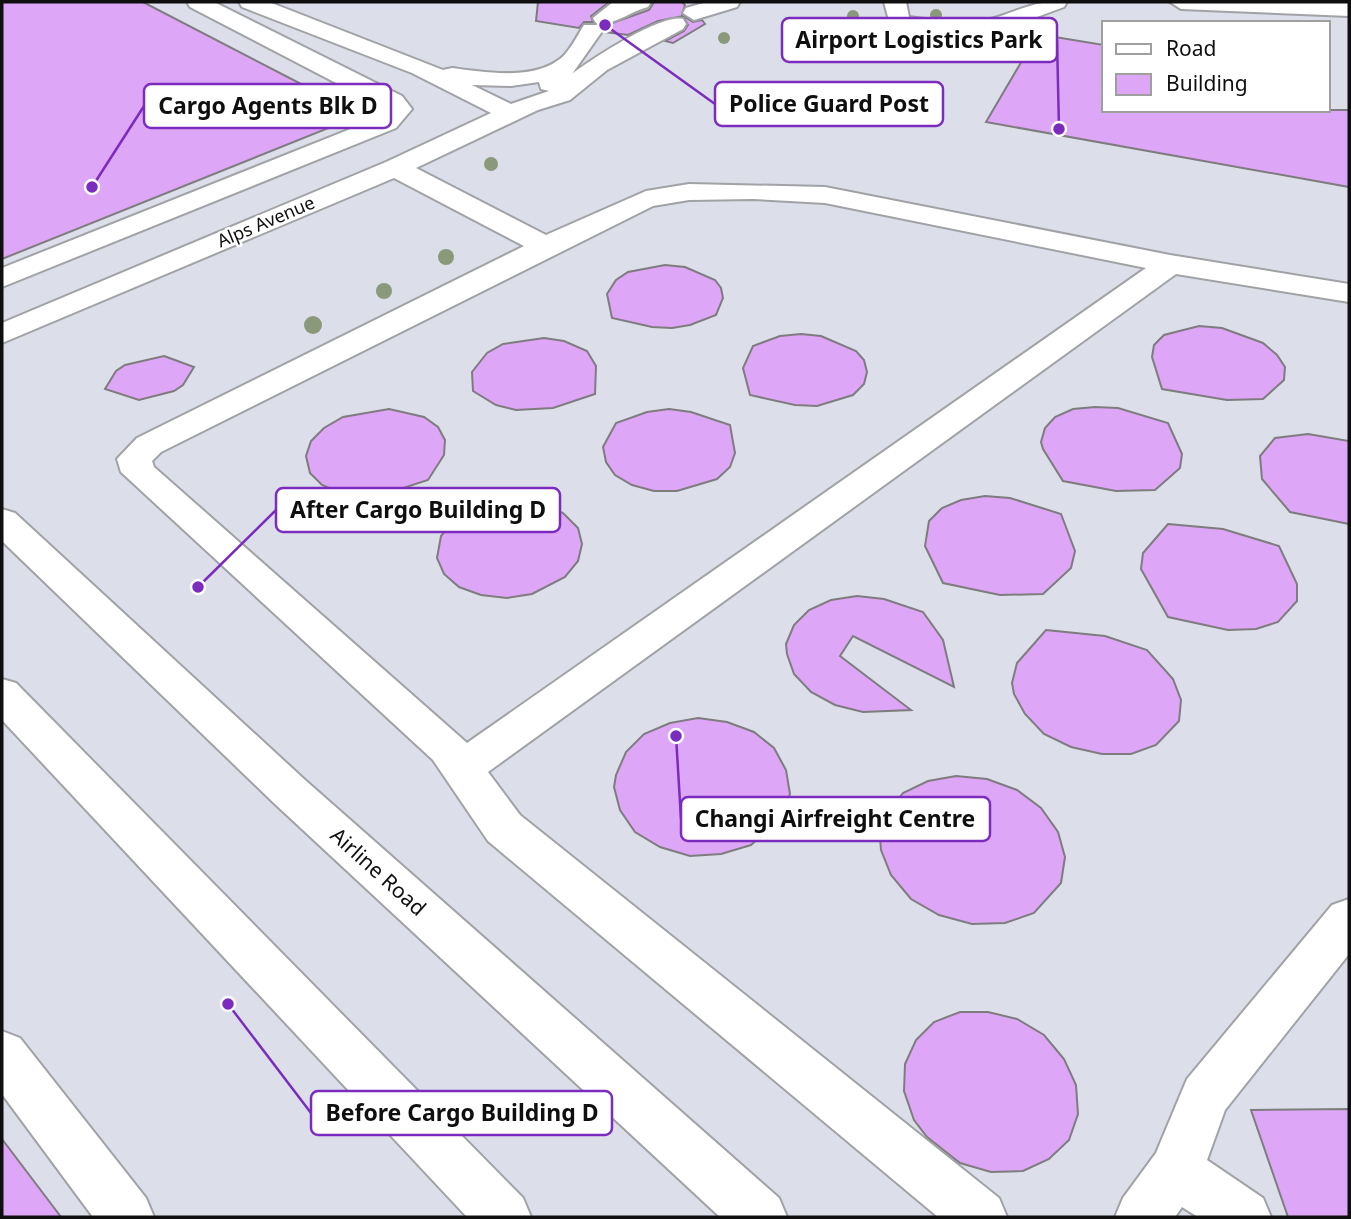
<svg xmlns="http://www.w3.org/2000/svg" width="1351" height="1219" font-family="'Noto Sans',sans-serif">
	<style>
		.built { fill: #dcdfea; fill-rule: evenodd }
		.building { fill: #dea6f6; stroke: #7e7c7f; stroke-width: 2 }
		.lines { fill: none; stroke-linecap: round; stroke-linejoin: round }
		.minor-casing { stroke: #a1a2a6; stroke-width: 4 }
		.minor { fill: #fff; fill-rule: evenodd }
		.tree { fill: #8a9979 }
		.labels { text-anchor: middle; stroke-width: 5; stroke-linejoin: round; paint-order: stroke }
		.far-street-label { font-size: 18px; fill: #0f0f10; stroke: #fff }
		.street-label { font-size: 21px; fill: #0f0f10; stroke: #fff }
		.leader { fill: none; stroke: #7b2cbf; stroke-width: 2.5 }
		.callout-dot { fill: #7b2cbf; stroke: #fff; stroke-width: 2.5 }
		.callout { fill: #fff; stroke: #7b2cbf; stroke-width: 2.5 }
		.callout-label { font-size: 23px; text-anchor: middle; font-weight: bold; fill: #0f0f10 }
	</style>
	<rect width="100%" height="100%" fill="#ebecf0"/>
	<path class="built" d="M2,2H1349V1217H2ZM1104,23H1328V110H1104Z"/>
	<g class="building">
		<path d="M2,2H143L361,115L2,259Z"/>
		<path d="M538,2H609L591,16L593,22H584L579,28L536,21Z"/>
		<path d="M654,2H682L685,5L682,15L693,22L702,20L705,24L673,43L665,41L684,31L688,25L683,16L658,21L628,35L605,32L604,26L649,10Z"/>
		<path d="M1055,37L1104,45V110H1349V187L986,122L1023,59L1041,62Z"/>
		<path d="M665,265L685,267L715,280L721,288L723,298L716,315L690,325L672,328L652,327L612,318L607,294L616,280L628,272Z"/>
		<path d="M1199,326L1222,328L1263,343L1277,355L1285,367L1284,380L1263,399L1227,400L1162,389L1152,357L1154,345L1164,335Z"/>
		<path d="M801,334L821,336L856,351L864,360L867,372L864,384L853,395L817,406L795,405L750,395L743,368L753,346L780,336Z"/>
		<path d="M544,338L564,341L587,351L596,366L595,394L553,408L516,410L496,405L473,391L472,372L487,353L503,344Z"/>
		<path d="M164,356L194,367L183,385L174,391L139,400L105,389L116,371L125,365Z"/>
		<path d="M1095,407L1118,408L1168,423L1182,454L1180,468L1155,490L1116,491L1063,481L1043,449L1041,442L1045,428L1055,417L1073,409Z"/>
		<path d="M389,409L424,417L438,427L445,440L444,455L428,480L391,492L365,495L341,493L322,485L310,473L306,456L311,441L324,428L343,417Z"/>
		<path d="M669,409L691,412L730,425L735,453L730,467L717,479L677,491H654L632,485L615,475L606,462L603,447L616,423L647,412Z"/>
		<path d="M1308,434L1349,441V524L1290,512L1262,479L1260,456L1275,438Z"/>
		<path d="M985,496L1010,498L1061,514L1075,551L1071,568L1043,594L1000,595L943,583L925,546L929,521L942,508L961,500Z"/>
		<path d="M520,500L543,504L563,513L578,528L582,544L578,561L565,577L532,594L507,598L481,595L459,587L444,574L437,558L441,536L460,513L495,502Z"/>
		<path d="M1168,524L1223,529L1279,546L1297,584V601L1278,622L1256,629L1228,630L1168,617L1141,569L1143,553Z"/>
		<path d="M857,596L884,599L923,612L943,640L954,687L853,636L840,656L911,710L863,712L835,705L811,692L794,674L787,654L786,644L794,625L809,610L831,600Z"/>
		<path d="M1046,630L1105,636L1147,650L1173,679L1181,700L1179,721L1156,745L1131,754H1102L1071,747L1044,734L1025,714L1014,694L1012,683L1017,663Z"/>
		<path d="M698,718L727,722L754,732L774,748L786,770L790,794L782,817L751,845L721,854L690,856L660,847L635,832L620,810L614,787L616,775L626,752L644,734L670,723Z"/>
		<path d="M956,776L987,779L1017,790L1041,808L1058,832L1065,857L1061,883L1034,913L1005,923L972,924L939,915L911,899L891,875L881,850L880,837L887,813L903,793L928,781Z"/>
		<path d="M960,1012H988L1017,1019L1044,1035L1064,1059L1076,1085L1078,1114L1069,1140L1049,1159L1023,1171L991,1172L960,1163L927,1137L914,1120L904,1091L905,1064L916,1040L934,1022Z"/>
		<path d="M1349,1109V1217H1288L1251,1110Z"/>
		<path d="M2,1139L61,1217H2Z"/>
	</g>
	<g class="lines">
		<g class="minor-casing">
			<g id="minor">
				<path d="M187,2H214L402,96L412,109L396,128L2,287V268L378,118L386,109L190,7Z"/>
				<path d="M239,2H269L443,70L452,68C483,72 530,80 557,61C568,55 577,36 584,25H600L603,30L572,74C592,59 660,14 683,19L686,24L683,29L607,70L570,100L538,110L416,168L546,235L646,191L689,184L825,187L1170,255L1349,284V302L1176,274L488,772L520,815L999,1198L1007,1217H938L488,841L433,760L121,472L117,459L137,438L524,246L394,178L2,343V323L386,162L491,113L412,73L242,7ZM539,82L541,89L549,91L511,104L472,85L511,86ZM753,199L825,203L1146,268L467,743L154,467L152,461L161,452L653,206L689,200Z"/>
				<path d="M613,2H651L648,7C631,11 612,27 596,23L593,18Z"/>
				<path d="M707,2H740L737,7L694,20L683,13L686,8Z"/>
				<path d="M884,2H906L909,17C934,20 962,26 987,20C1019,12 1031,0 1067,2L1064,7C1000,31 961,45 891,28Z"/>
				<path d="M1170,2H1349V16L1181,9Z"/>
				<path d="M2,509L15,513L305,780L779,1198L787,1217H720L275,804L2,541Z"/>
				<path d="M2,679L16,683L523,1198L531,1217H467L2,720Z"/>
				<path d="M1349,899V954L1225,1110L1207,1160L1263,1198L1271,1217H1198L1182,1207L1175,1217H1115L1123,1198L1156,1153L1187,1079L1332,905Z"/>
				<path d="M2,1031L20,1038L146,1198L154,1217H93L2,1094Z"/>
			</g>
		</g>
		<use href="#minor" class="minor"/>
	</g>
	<g class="tree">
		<circle cx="936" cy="15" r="6"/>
		<circle cx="853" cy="16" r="6"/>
		<circle cx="724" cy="38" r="6"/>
		<circle cx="491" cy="164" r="7"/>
		<circle cx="446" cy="257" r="8"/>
		<circle cx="384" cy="291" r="8"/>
		<circle cx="313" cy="325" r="9"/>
	</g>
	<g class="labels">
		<g class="far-street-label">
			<text transform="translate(266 222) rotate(-23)" y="6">Alps Avenue</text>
		</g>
		<g class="street-label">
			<text transform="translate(378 872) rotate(42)" y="7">Airline Road</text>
		</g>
	</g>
	<path class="leader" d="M1059 129L1057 40M605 25L715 104M92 187L144 106M198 587L276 510M676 736L681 819M228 1004L311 1113"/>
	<g class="callout-dot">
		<circle cx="1059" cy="129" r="7"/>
		<circle cx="605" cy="25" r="7"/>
		<circle cx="92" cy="187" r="7"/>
		<circle cx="198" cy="587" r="7"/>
		<circle cx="676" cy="736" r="7"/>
		<circle cx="228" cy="1004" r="7"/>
	</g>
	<g class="callout">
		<rect x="782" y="18" width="275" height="44" rx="7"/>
		<rect x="715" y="82" width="228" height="44" rx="7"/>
		<rect x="144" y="84" width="247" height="44" rx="7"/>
		<rect x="276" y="488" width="284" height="44" rx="7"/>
		<rect x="681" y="797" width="309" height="44" rx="7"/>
		<rect x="311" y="1091" width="301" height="44" rx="7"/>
	</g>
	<g class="callout-label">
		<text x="919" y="48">Airport Logistics Park</text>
		<text x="829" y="112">Police Guard Post</text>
		<text x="268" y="114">Cargo Agents Blk D</text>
		<text x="418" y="518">After Cargo Building D</text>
		<text x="835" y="827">Changi Airfreight Centre</text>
		<text x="462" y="1121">Before Cargo Building D</text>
	</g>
	<rect width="1351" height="1219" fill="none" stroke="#0f0f10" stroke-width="7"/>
	<rect x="1102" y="21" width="228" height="91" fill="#ffffff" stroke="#9f9f9f" stroke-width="2"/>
	<rect x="1116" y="44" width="35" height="10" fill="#ffffff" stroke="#9f9f9f" stroke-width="2"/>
	<text x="1166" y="56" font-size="21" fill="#0f0f10">Road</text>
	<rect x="1116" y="74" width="35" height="21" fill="#dea6f6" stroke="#9f9f9f" stroke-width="2"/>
	<text x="1166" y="91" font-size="21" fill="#0f0f10">Building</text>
</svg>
